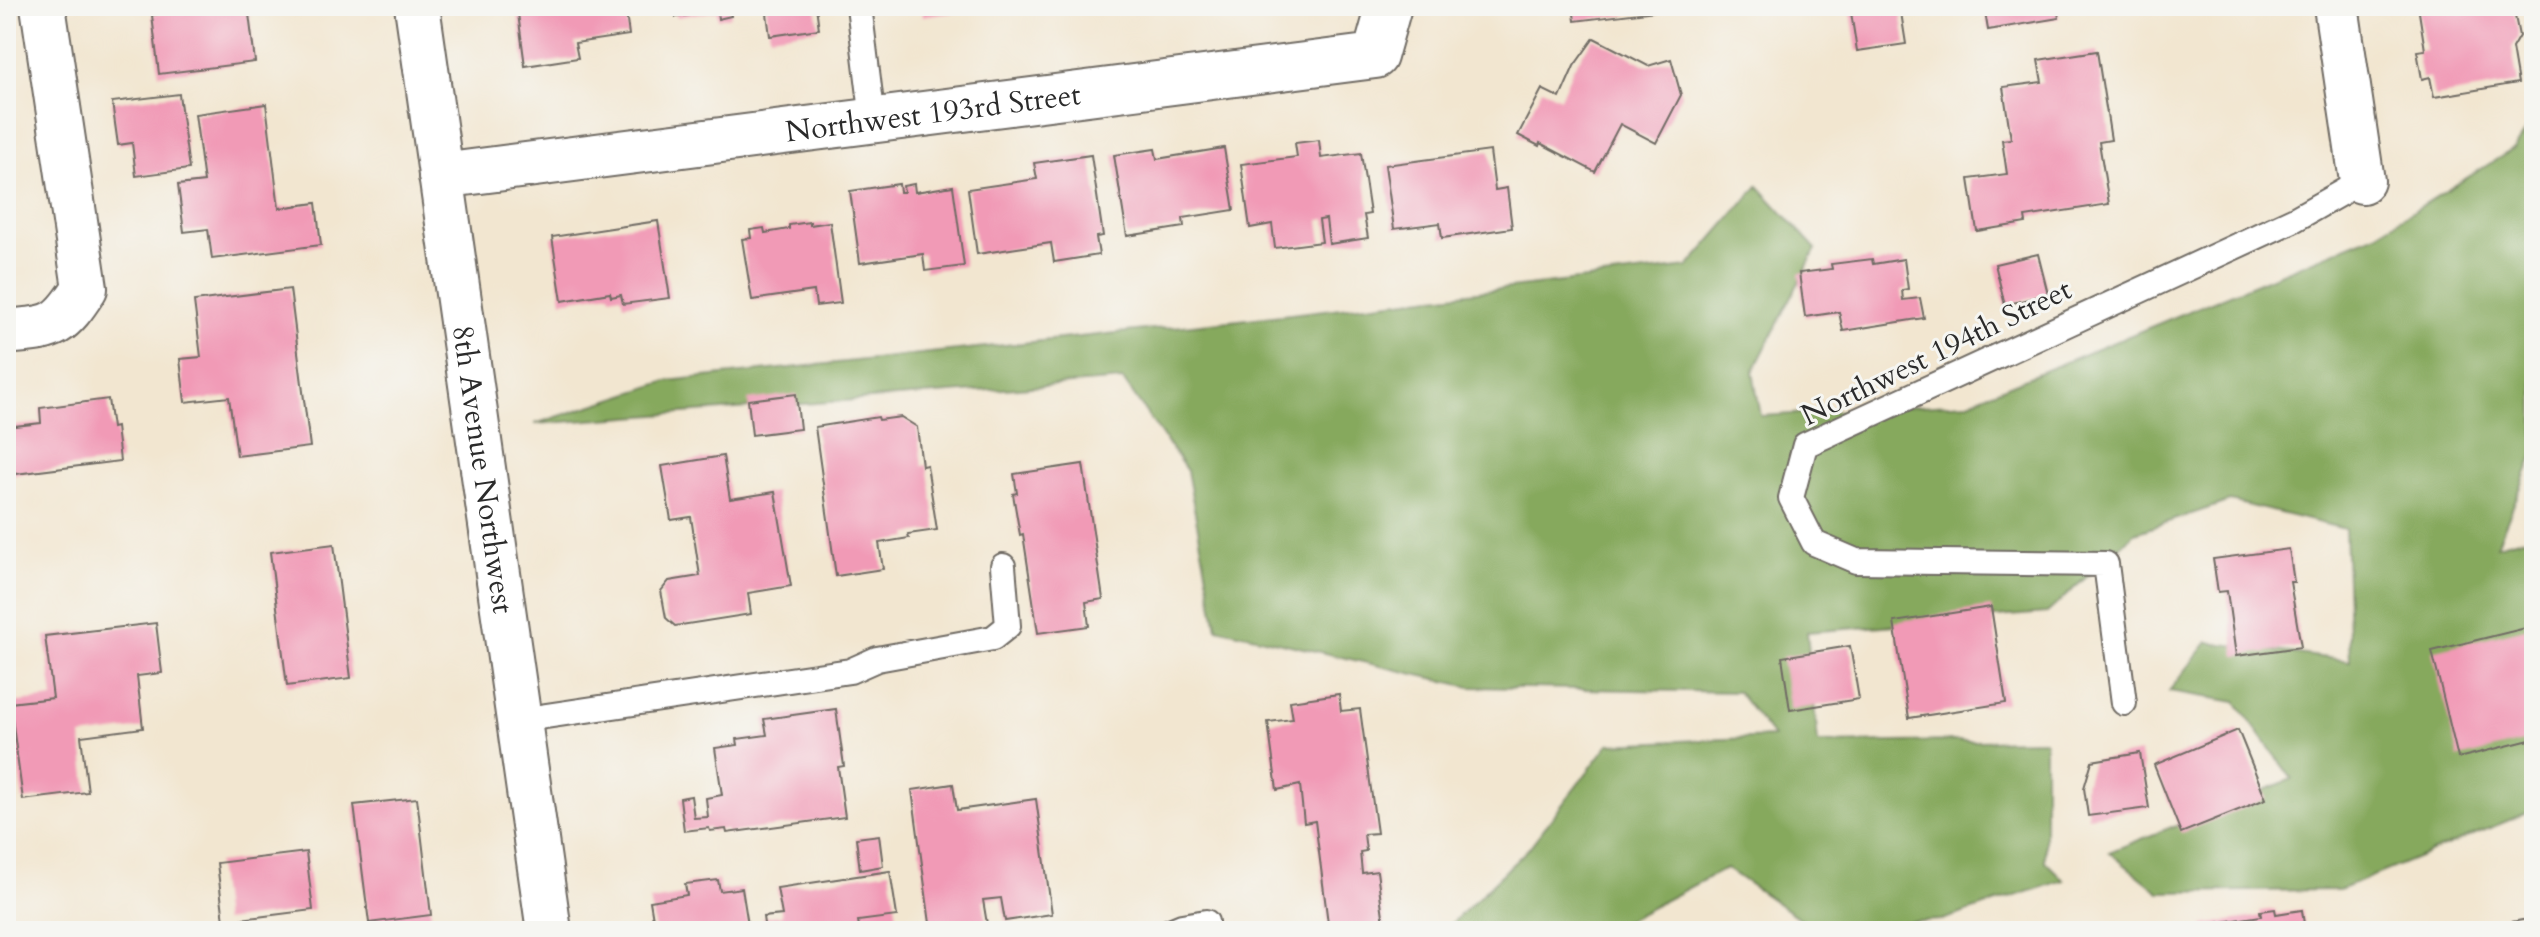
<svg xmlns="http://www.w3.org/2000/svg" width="2540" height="937" font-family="Cardo,serif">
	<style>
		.forest { fill: #86a95d; stroke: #586a44; stroke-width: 2 }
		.building { fill: #f19ab6 }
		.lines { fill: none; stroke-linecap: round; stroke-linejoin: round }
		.service-casing { stroke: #716c65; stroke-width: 28 }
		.minor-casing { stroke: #716c65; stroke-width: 48 }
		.secondary-casing { stroke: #716c65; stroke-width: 48 }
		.service { stroke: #fff; stroke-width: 24 }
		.minor { stroke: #fff; stroke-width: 44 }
		.secondary { stroke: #fff; stroke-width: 44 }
		.labels { text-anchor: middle; stroke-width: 6; stroke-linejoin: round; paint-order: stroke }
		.street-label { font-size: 30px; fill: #2b2b2b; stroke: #f6f6f2 }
	</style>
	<rect width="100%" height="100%" fill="#f6f6f2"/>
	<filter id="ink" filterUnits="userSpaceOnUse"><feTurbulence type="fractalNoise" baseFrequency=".0125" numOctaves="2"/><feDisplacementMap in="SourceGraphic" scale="16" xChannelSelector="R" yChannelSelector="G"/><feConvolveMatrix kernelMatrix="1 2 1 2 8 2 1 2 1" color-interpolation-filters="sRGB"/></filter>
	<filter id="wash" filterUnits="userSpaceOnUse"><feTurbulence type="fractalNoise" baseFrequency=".006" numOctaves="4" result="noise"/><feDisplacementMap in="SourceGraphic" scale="32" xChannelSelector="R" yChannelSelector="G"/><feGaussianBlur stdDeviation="1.8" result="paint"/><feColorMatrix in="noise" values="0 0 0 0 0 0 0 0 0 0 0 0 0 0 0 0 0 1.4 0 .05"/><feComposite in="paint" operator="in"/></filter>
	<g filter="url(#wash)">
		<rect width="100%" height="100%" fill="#f2e6d0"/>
		<path class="forest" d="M2534,118V455L2497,545L2534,535V810L2339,890L2159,892L2109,852L2292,779L2236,702L2169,691L2208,642L2350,661L2345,529L2230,501L2135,533L2047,613L1807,632L1818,743L2045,740V861L2064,880L1942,920L1812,927L1726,868L1607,931H1444L1528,849L1609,744L1773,737L1738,692L1470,687L1217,628L1187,471L1123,380L535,424L667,381L1239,320L1688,267L1758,186L1816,249L1753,372L1761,416L1966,403L2376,234L2515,148Z"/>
		<g id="blocks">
			<g class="building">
				<path d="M175,6H248L255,62L159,74L152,15L176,11Z"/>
				<path d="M517,6H625L629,35L575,43L578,58L525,66Z"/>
				<path d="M675,6H739L740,8L730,9L731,16L718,19L717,11L676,17Z"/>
				<path d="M766,6H816L819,29L770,36Z"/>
				<path d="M922,6H976V10L923,16Z"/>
				<path d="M1573,6H1655L1656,11L1575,21Z"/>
				<path d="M1850,6H1900L1906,44L1857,51Z"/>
				<path d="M1984,6H2057L2059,18L1988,30Z"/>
				<path d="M2418,6H2513L2519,36L2512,48L2518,83L2434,97L2430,77L2422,79L2417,51L2425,50Z"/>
				<path d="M1594,38L1648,66L1671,59L1681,95L1656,143L1620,124L1595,172L1540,143L1539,146L1518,135L1542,89L1560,98L1574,66Z"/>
				<path d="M2097,51L2111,140L2099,142L2109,204L2025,217L2026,223L1977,231L1969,179L2007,174L2002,140L2011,139L2003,87L2042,82L2038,60Z"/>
				<path d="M179,94L189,169L136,176L132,143L118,145L112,102Z"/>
				<path d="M266,104L279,208L316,203L321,245L212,259L208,229L184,232L178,185L204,182L195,114Z"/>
				<path d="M1319,140L1321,158L1361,153L1370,214L1364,215L1368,238L1329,244L1326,219L1319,220L1322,242L1275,248L1272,224L1250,228L1241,164L1297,157L1295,143Z"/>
				<path d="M1224,148L1234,210L1183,218L1184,227L1127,236L1114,155L1155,149L1157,159Z"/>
				<path d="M1490,151L1495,190L1507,188L1512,228L1442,238L1440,223L1394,229L1385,165Z"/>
				<path d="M1091,155L1103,236L1096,237L1099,255L1054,262L1051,243L977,254L968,189L1037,179L1034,163Z"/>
				<path d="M899,184L900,192H904L903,186L914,184L915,192L953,186L964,266L925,271L923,254L860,263L850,191Z"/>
				<path d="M658,221L670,298L623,304L621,295L611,297L610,293L562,301L552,237Z"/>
				<path d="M810,222V225L830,222L841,303L816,306L814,291L752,300L742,239L751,238L750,230L764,228L765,233L789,229V225Z"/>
				<path d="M2038,254L2048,294L2005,305L1995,264Z"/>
				<path d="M1872,259L1873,264L1904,259L1908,289L1902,290L1903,300L1920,298L1924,318L1843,331L1839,312L1805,317L1799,273L1832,269L1831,264Z"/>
				<path d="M290,289L310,447L237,456L229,397L185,402L180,359L201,357L194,301Z"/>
				<path d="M796,394L800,429L752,435L748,400Z"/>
				<path d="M108,399L112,428L116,427L120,461L7,475L6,427L41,423L40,408Z"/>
				<path d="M878,417L879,420L901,417L917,427L922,466L927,465L937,530L908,534L909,538L879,543L883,569L836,576L815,427Z"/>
				<path d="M723,456L730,499L775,492L791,586L748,593L751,614L675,626L666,618L661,591L669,581L700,576L691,517L671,520L662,466Z"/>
				<path d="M1083,464L1103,599L1086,602L1089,626L1038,633L1023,534L1020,535L1013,494L1017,493L1014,474Z"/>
				<path d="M334,544L351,678L287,686L270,552Z"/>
				<path d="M2289,549L2294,582H2290L2301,647L2236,656L2227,591L2218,592L2213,559Z"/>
				<path d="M1991,607L2006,703L1909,718L1894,622Z"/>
				<path d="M156,623L162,673L137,676L143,728L81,736L88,792L23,800L10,703L53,698L45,636Z"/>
				<path d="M2534,626V739L2458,758L2432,651Z"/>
				<path d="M1850,646L1859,699L1790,710L1782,657Z"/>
				<path d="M1339,694L1341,711L1360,709L1377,833L1364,834L1366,851L1360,852L1362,873L1377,871L1385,931H1329L1315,821L1304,823L1300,785L1277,790L1268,722L1293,719L1290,701Z"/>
				<path d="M836,709L844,766L838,767L845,817L727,833L726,829L710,831L709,828L684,831L680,798L691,796L694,818L708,817L706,798L722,795L715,748L738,745L737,739L767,735L764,719Z"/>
				<path d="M2238,730L2266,799L2181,833L2154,765Z"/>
				<path d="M2140,753L2149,808L2088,816L2084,788L2092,761Z"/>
				<path d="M953,784L957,810L1036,799L1052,914L1005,921L1001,898L983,900L987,924L931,931L912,790Z"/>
				<path d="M417,798L431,915L369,923L354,805Z"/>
				<path d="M879,835L883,866L860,870L856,838Z"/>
				<path d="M306,852L313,910L224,921L217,863Z"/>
				<path d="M890,871L897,916L858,921L860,931H765L763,917L782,915L777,888Z"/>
				<path d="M718,880L720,891L742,888L749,931H655L650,901L687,895L685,884Z"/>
				<path d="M2275,909L2276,914L2302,910L2305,931H2204L2203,925L2261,916L2260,911Z"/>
				<path d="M2534,918V931H2495L2494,925Z"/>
			</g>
		</g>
	</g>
	<g filter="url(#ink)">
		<use href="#blocks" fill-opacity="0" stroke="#716c65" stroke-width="2"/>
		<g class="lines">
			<g class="service-casing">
				<g id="service">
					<path d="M859,6L873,120"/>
					<path d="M2124,703L2106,564L1856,561L1814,543L1791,498L1805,445L2295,219L2362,181"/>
					<path d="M519,720L850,671L877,659L993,638L1008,626L1003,566"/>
					<path d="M1170,931L1182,926L1206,922"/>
				</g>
			</g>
			<g class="minor-casing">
				<g id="minor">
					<path d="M2336,6L2362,181"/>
					<path id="s1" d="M441,176L1375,56L1389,6"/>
					<path d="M6,332C53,327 58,330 85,288L43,6"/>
				</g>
			</g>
			<g class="secondary-casing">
				<g id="secondary">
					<path id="s2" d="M417,6L549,931"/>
				</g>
			</g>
			<use href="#service" class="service"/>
			<use href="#minor" class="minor"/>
			<use href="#secondary" class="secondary"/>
		</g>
	</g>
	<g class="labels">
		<g class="street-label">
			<text dy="10" stroke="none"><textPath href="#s1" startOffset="496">Northwest 193rd Street</textPath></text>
			<text transform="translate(1936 352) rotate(-26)" y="10">Northwest 194th Street</text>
			<text dy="10" stroke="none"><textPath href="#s2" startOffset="468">8th Avenue Northwest</textPath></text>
		</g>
	</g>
	<rect width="2540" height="937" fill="none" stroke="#f6f6f2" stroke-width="32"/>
</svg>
